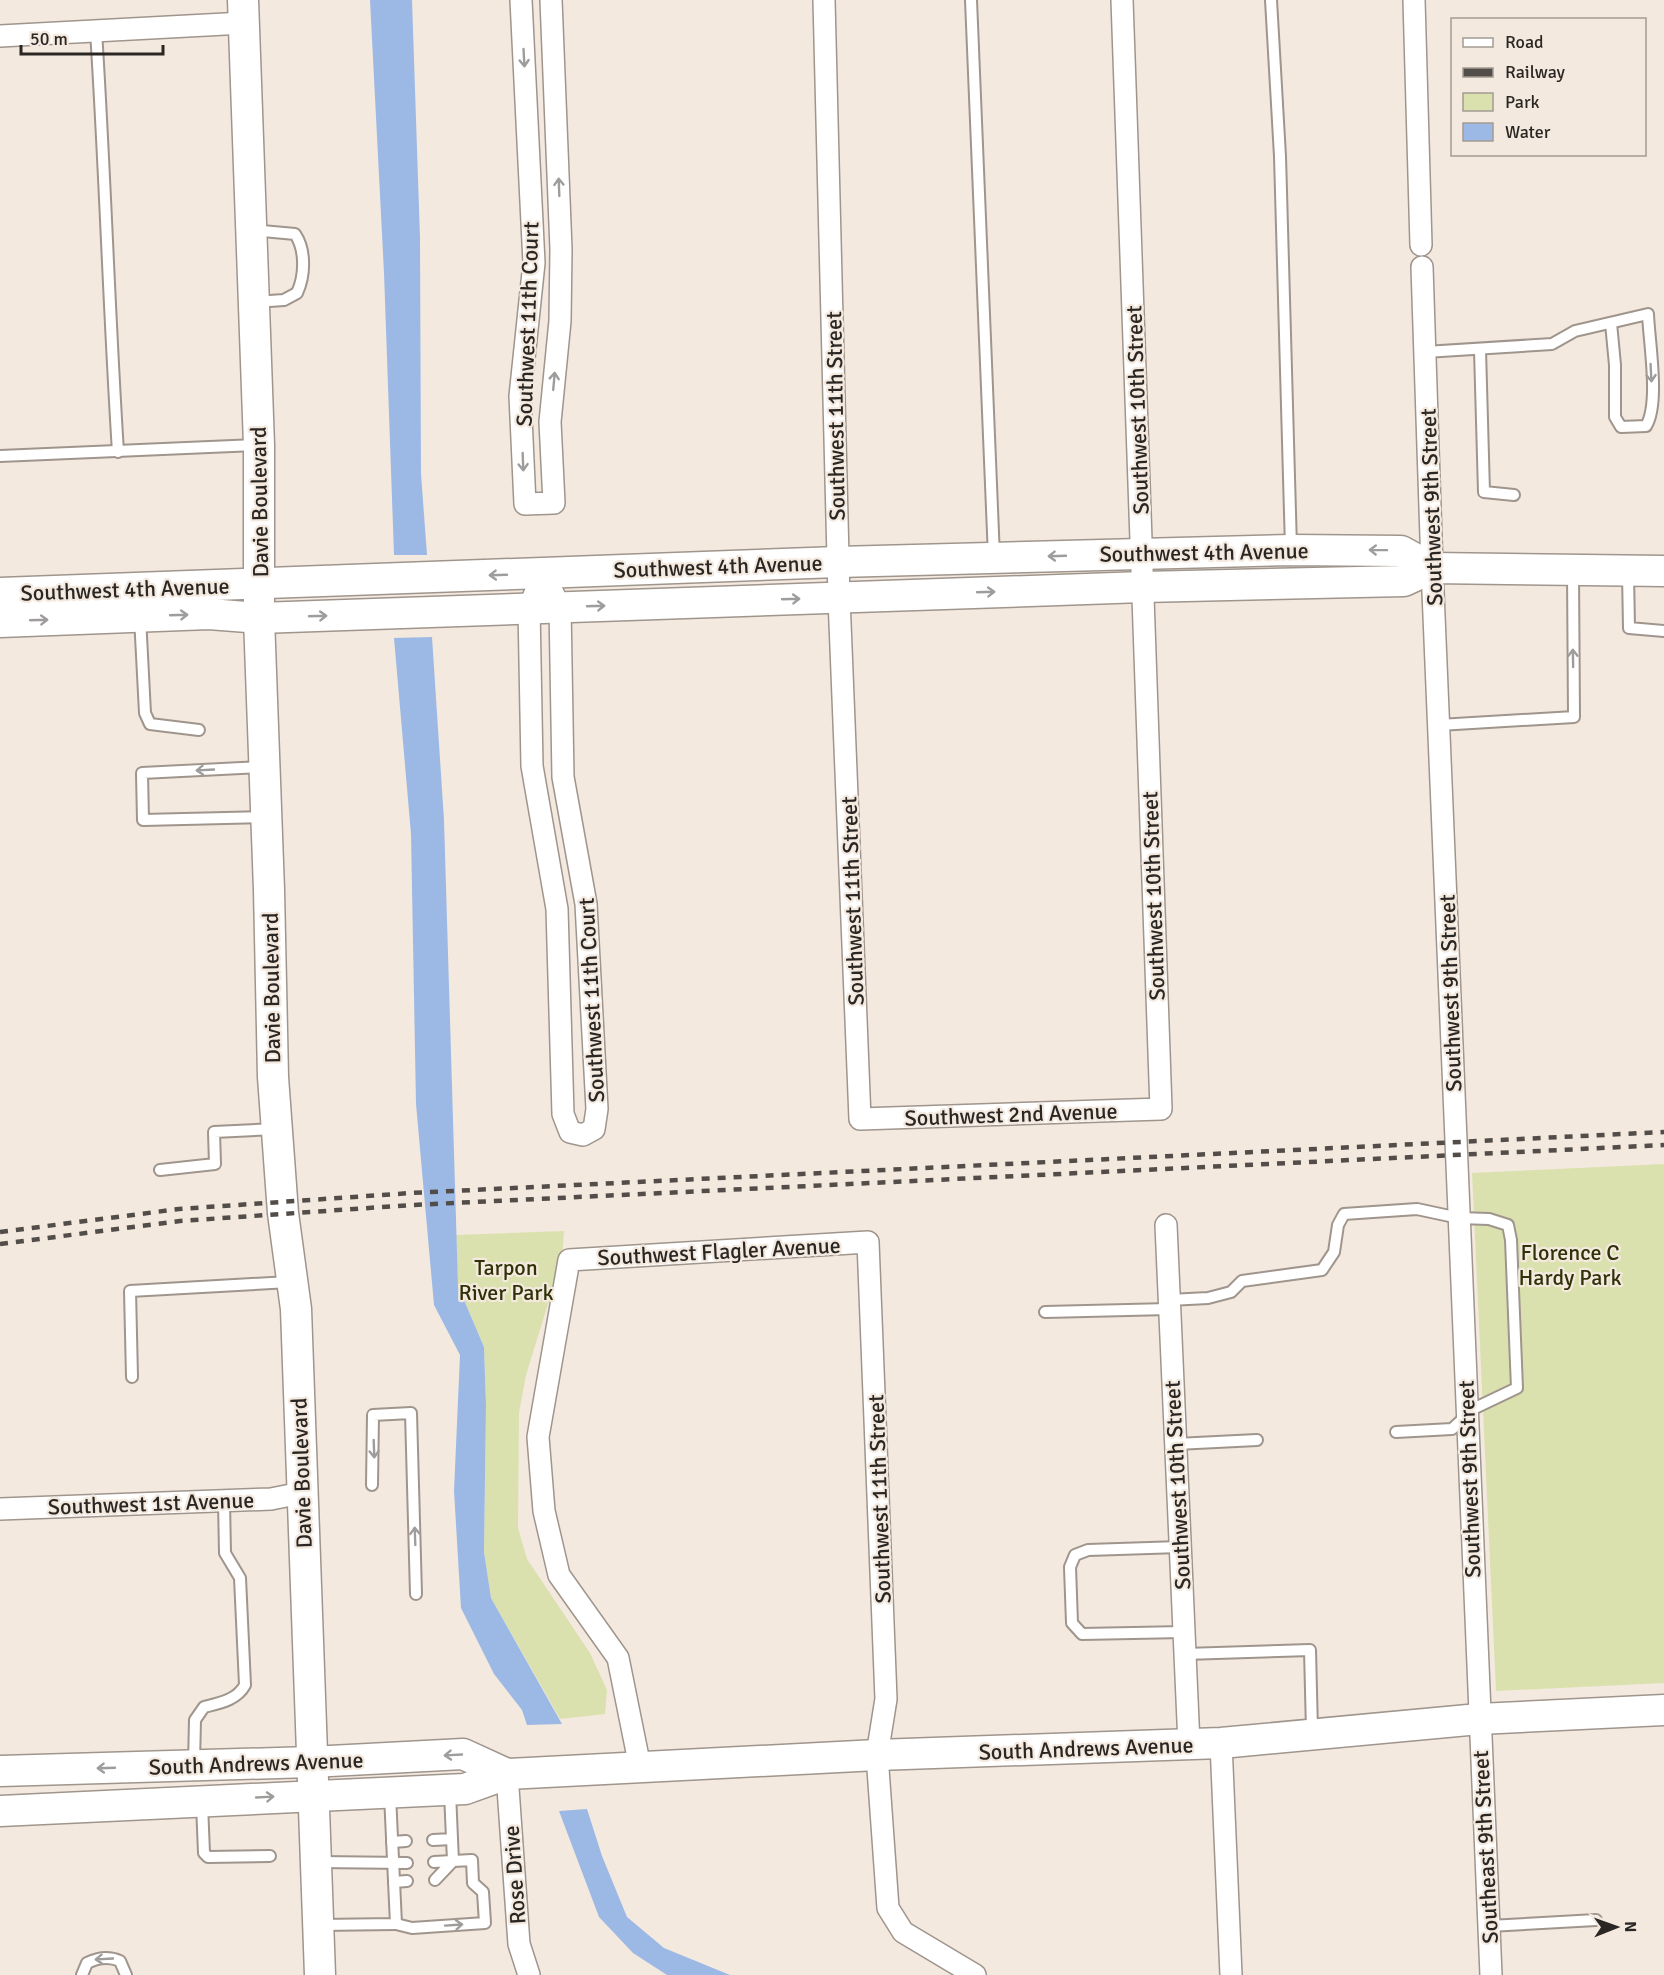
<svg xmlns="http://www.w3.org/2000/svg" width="1664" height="1975" font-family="Signika,sans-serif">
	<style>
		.green { fill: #dbe1ae }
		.water { fill: #9cb9e5 }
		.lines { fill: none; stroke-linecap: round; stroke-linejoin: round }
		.lane-casing { stroke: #9f958c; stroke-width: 14 }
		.street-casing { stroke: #9f958c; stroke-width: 24 }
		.secondary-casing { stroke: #9f958c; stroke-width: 33 }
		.lane { stroke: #fff; stroke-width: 10 }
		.street { stroke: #fff; stroke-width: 21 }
		.secondary { stroke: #fff; stroke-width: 30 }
		.rail { stroke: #524d48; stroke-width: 4.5; stroke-dasharray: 8 8; stroke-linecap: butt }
		.oneway { stroke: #9f9d9c }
		.labels { text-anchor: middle; stroke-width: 4.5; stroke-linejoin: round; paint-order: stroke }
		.street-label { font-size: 22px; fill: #2a2623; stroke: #f4e9df }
		.park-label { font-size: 22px; fill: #2f3107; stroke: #f4e9df }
	</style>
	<rect width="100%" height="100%" fill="#f4e9df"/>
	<g class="green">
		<path d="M1664,1164V1683L1496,1691L1472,1173Z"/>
		<path d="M564,1231L562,1259L526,1375L519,1413L518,1528L527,1559L590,1653L607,1690L605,1714L560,1719L491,1598L484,1552L486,1405L484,1347L458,1286L456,1235Z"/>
	</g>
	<g class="water">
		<path d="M370,0H412L420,238L421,474L427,555H394L384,273Z"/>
		<path d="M432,637L444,820L458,1286L484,1347L486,1405L484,1552L491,1598L562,1724L527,1725L522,1710L494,1674L461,1608L454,1491L460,1355L434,1305L416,1104L411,834L394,638Z"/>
		<path d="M587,1809L602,1856L627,1917L664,1948L730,1975H667L633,1953L599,1917L559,1811Z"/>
	</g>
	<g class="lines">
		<g class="lane-casing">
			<g id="lane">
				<path d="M971,0L994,557"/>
				<path d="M1271,0L1280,156L1291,548"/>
				<path d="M96,31C105,171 109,311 118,452"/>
				<path d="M252,230L295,234C306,250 305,276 297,293L284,300L255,302"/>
				<path d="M1480,350L1484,492L1514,495"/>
				<path d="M1425,352L1552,344L1575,331L1648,314C1649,342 1660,403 1646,426L1621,427L1615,417V365L1611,323"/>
				<path d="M0,456L256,445"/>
				<path d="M1628,573L1629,628L1664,631"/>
				<path d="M140,617L145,713L150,724L199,730"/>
				<path d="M1439,725L1574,717L1573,571"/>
				<path d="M263,767L142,773L143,820L265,817"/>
				<path d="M160,1170L215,1164L214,1132L276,1129"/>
				<path d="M1169,1300L1208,1298L1231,1292L1242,1281L1322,1270L1334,1252L1338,1225L1344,1214L1417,1209L1459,1218L1489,1219L1508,1225L1511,1240L1517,1388L1475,1408L1452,1429L1396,1432"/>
				<path d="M1045,1312L1169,1309"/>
				<path d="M132,1377L130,1291L289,1282"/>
				<path d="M1176,1444L1257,1440"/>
				<path d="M372,1485L373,1415L411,1413L416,1594"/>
				<path d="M1180,1547L1088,1550L1075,1555L1070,1567L1072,1623L1082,1634L1184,1632"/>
				<path d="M1185,1654L1310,1650L1312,1731"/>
				<path d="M194,1763L195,1720L204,1707C220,1703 237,1700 245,1685L240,1578L225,1553L224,1501"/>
				<path d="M202,1804L204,1853L208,1857L270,1856"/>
				<path d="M433,1840L452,1839L450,1792"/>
				<path d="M392,1842L406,1841"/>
				<path d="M319,1862L407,1863"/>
				<path d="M434,1862L453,1861L435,1880"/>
				<path d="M394,1882L407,1881"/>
				<path d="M396,1924L412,1928L485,1923L483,1892L473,1883L472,1860L453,1861L452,1839"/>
				<path d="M319,1925L396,1924L390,1795"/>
				<path d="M1489,1926L1596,1920"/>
				<path d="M82,1975L87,1963C97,1958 109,1956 120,1961L126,1975"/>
			</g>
		</g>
		<g class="street-casing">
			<g id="street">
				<path d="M521,0L534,263L520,396L525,504L554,503L550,422L560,321L561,249L551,0"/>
				<path d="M824,0L839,598L860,1119L1161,1109L1122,0"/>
				<path d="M1414,0L1421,245"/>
				<path d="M0,36L244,23"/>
				<path d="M1422,267L1432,568L1491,1975"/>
				<path d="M543,573L560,607L563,777L586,904L597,1109L594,1129L583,1135L570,1132L563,1114L557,909L532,766L529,608Z"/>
				<path d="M1166,1225L1189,1744"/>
				<path d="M0,1509L271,1499L301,1493"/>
				<path d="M1221,1743L1231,1975"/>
				<path d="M640,1767L618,1658L559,1575L544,1511L538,1437L569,1260L868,1242L886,1699L877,1755L888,1908L903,1932L975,1975"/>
				<path d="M507,1774L519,1944L529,1975"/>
			</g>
		</g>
		<g class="secondary-casing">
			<g id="secondary">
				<path d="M243,0L259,445V618L269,890L273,1077L283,1213L296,1309L320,1975"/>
				<path d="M0,593L838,562L1291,550L1401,551L1432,568"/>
				<path d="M0,622L209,614L259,618L1143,587L1404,581L1432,568L1664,571"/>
				<path d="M0,1771L311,1762L463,1754L507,1774"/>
				<path d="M0,1811L465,1789L507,1774L877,1755L1221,1743L1479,1719L1664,1710"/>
			</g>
		</g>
		<use href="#lane" class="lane"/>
		<use href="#street" class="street"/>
		<use href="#secondary" class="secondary"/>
		<g class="rail">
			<path d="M0,1232L179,1209L411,1193L1664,1132"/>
			<path d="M0,1244L180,1221L412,1205L1664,1145"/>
		</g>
	</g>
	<defs><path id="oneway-shaft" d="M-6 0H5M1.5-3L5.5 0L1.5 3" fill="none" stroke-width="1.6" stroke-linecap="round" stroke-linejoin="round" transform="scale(1.5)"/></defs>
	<g class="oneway">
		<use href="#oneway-shaft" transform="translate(524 58) rotate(87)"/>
		<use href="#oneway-shaft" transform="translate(559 187) rotate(-92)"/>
		<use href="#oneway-shaft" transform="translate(1651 373) rotate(87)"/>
		<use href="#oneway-shaft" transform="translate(554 381) rotate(-85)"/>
		<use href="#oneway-shaft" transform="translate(523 462) rotate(88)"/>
		<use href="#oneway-shaft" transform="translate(1378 550) rotate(-179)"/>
		<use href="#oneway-shaft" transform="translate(1057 556) rotate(178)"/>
		<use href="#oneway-shaft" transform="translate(498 575) rotate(178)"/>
		<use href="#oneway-shaft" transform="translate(986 592) rotate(-2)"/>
		<use href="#oneway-shaft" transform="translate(791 599) rotate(-2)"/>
		<use href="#oneway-shaft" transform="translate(596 606) rotate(-2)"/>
		<use href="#oneway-shaft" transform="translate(179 615) rotate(-2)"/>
		<use href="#oneway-shaft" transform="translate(318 616) rotate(-2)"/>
		<use href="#oneway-shaft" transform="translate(39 620) rotate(-2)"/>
		<use href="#oneway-shaft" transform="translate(1573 658) rotate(-91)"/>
		<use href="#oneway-shaft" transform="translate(205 770) rotate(177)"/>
		<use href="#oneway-shaft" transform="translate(374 1449) rotate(88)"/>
		<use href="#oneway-shaft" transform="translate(415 1536) rotate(-92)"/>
		<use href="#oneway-shaft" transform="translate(453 1755) rotate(177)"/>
		<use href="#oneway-shaft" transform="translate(106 1768) rotate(178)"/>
		<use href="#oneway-shaft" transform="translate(265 1797) rotate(-3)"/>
		<use href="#oneway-shaft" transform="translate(454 1925) rotate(-4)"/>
		<use href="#oneway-shaft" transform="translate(104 1959) rotate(177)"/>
	</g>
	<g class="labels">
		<g class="street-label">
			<text transform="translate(527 324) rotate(-88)" y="8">Southwest 11th Court</text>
			<text transform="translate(1137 410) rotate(-92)" y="8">Southwest 10th Street</text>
			<text transform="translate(835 416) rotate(-91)" y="8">Southwest 11th Street</text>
			<text transform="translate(259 502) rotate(-91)" y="8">Davie Boulevard</text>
			<text transform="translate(1431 507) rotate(-92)" y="8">Southwest 9th Street</text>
			<text transform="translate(1204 552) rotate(-1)" y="8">Southwest 4th Avenue</text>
			<text transform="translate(718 566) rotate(-2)" y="8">Southwest 4th Avenue</text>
			<text transform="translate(125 589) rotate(-2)" y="8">Southwest 4th Avenue</text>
			<text transform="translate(1153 896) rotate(-92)" y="8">Southwest 10th Street</text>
			<text transform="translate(852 901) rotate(-92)" y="8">Southwest 11th Street</text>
			<text transform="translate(271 988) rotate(-91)" y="8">Davie Boulevard</text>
			<text transform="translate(1450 993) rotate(-92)" y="8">Southwest 9th Street</text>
			<text transform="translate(591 1000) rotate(-93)" y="8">Southwest 11th Court</text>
			<text transform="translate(1011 1114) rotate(-2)" y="8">Southwest 2nd Avenue</text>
			<text transform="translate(719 1251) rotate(-3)" y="8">Southwest Flagler Avenue</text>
			<text transform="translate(301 1473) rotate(-92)" y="8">Davie Boulevard</text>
			<text transform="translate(1469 1479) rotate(-92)" y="8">Southwest 9th Street</text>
			<text transform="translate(1177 1485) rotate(-93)" y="8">Southwest 10th Street</text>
			<text transform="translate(879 1499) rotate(-92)" y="8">Southwest 11th Street</text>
			<text transform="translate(151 1503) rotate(-2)" y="8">Southwest 1st Avenue</text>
			<text transform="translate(1086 1748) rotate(-2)" y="8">South Andrews Avenue</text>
			<text transform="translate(256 1763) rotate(-2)" y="8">South Andrews Avenue</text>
			<text transform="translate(1485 1847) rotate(-93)" y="8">Southeast 9th Street</text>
			<text transform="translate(514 1875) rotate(-94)" y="8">Rose Drive</text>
		</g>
		<g class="park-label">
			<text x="1570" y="1260">Florence C<tspan x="1570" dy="25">Hardy Park</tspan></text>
			<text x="506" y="1275">Tarpon<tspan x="506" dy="25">River Park</tspan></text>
		</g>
	</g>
	<rect x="1451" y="18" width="195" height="138" fill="#f4e9df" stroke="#a39b94" stroke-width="1.5"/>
	<rect x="1463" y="38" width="30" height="9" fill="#ffffff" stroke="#a39b94" stroke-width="1.5"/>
	<text x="1505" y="48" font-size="18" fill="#2a2623">Road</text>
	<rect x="1463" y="68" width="30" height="9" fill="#524d48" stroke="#a39b94" stroke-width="1.5"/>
	<text x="1505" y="78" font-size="18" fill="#2a2623">Railway</text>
	<rect x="1463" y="93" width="30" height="18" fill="#dbe1ae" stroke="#a39b94" stroke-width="1.5"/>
	<text x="1505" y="108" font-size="18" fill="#2a2623">Park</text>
	<rect x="1463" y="123" width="30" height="18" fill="#9cb9e5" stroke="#a39b94" stroke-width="1.5"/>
	<text x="1505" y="138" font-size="18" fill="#2a2623">Water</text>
	<g transform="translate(1616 1927) rotate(89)" stroke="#f4e9df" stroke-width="4.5" paint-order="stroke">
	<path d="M0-4.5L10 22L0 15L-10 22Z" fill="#2a2623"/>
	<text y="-9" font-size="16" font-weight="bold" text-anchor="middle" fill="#2a2623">N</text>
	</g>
	<path d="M21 45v9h142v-9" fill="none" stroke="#2a2623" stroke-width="3"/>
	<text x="30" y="45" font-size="18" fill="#2a2623" stroke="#f4e9df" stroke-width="4.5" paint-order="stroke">50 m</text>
</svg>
